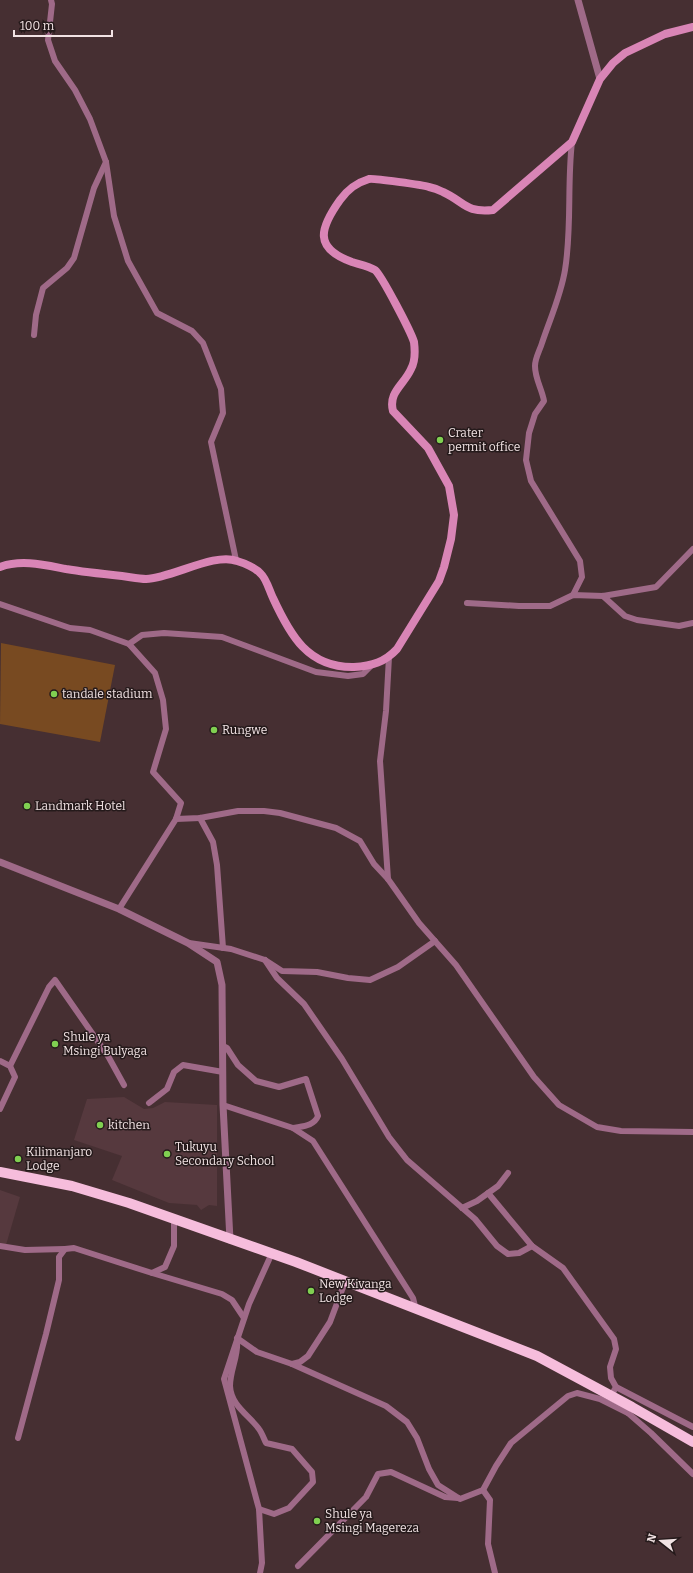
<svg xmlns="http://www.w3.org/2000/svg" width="693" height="1573" font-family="Bitter,serif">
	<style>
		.built { fill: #56393e }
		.pitch { fill: #784a21 }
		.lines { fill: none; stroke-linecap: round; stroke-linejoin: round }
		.minor { stroke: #9f6a88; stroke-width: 6 }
		.tertiary { stroke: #9f6a88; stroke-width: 7 }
		.secondary { stroke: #d985b6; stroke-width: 8 }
		.trunk { stroke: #f6bddc; stroke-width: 10 }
		.poi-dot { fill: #80d051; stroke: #251a1b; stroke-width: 1.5 }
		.labels { text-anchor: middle; stroke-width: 3; stroke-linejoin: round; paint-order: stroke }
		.poi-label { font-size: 12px; fill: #f2e3e4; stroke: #251a1b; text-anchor: start }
	</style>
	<rect width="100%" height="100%" fill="#462f32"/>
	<g class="built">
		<path d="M124,1097L144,1109L153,1108L165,1102L217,1105V1206L209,1205L201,1210L197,1205L169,1203L112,1180L122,1156L74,1140L87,1099Z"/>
		<path d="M0,1190L20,1197L6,1245L0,1244Z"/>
	</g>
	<path class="pitch" d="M1,643L115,665L100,742L0,724Z"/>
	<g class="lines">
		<g class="minor">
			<path d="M51,0L52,4L48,40L55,61L75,90L90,119L106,162L114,216L128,261L157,313L192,331L203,343L221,389L223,413L211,442L236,560"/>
			<path d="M572,142C567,184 572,228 565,270C561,295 550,319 542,343C540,350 535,358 535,366C535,379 542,389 544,401L535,414L529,433L526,460L531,481L580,561L582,577L573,595"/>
			<path d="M34,335L36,315L43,288L67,268L74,258L94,188L106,162"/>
			<path d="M603,596L625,616L637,620L679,626L693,623"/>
			<path d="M467,603L519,606H550L573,595L603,596L656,587L693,549"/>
			<path d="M0,604L70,628L90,630L129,644L155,673L163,700L166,729L153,772L181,803L176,819L119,909"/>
			<path d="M129,644L142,635L164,633L222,637L316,672L348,676L363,674L371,666"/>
			<path d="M200,818L213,842L217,865L223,948"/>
			<path d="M176,819L200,818L238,811H264L280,813L336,828L360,841L374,864L388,879L419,923L456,965L534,1077L559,1105L597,1127L621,1131L693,1132"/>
			<path d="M388,879L380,761L386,711L389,657"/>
			<path d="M189,943L231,949L265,960L282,971L317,972L348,978L370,980L398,967L435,941"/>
			<path d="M265,960L277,978L304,1004L342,1059L389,1137L407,1160L475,1219L497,1246L508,1254L519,1253L532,1246"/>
			<path d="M223,1046L227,1048L238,1065L256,1081L279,1087L306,1079L318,1116C314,1126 303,1126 293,1128"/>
			<path d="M0,1061L10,1066L15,1077L0,1109"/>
			<path d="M10,1066L49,987L55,980L108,1056L124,1085"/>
			<path d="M149,1103L167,1089L174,1072L183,1065L223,1072"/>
			<path d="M223,1105L293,1128L313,1141L413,1298L416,1310"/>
			<path d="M488,1193L532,1246L563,1268L614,1339L616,1349L610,1367L611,1378L616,1387L611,1396"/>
			<path d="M462,1208L477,1201L498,1186L508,1173"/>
			<path d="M0,1246L25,1250L65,1249"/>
			<path d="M152,1273L222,1294L232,1300L244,1318"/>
			<path d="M237,1338L257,1352L292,1364L386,1406L407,1422L417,1438L429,1469L438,1485L460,1499L483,1490L496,1466L511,1443L568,1396L577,1393L600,1399L628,1413L632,1407"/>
			<path d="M237,1340C239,1355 230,1370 230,1386C231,1406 249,1415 259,1429C262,1433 264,1439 266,1443L292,1449L312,1472L313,1482L289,1508L274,1514L259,1509"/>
			<path d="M292,1364L300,1362L308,1356L330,1322L345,1282"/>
			<path d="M616,1387L693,1427"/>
			<path d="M628,1413L651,1433L693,1474"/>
			<path d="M18,1438L46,1334L59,1280V1257L65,1249L74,1248L152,1273L165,1267L174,1246V1219"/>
			<path d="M483,1490L490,1500L488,1544L495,1573"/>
			<path d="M298,1566L366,1497L378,1474L391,1472L445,1497L458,1498"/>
			<path d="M260,1573L262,1563L259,1509L224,1379L249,1304L272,1253"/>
		</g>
		<g class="tertiary">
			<path d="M578,0L600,79"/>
			<path d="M0,862L119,909L188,943L217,962L222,985L223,1105L230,1240"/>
		</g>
		<path class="secondary" d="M0,567C21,559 45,565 66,569C84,572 103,574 122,576C130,577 139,579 146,579C172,578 215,552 237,561C244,563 256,568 261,574C266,578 270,592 273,598C290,635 308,668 354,667C372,666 385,662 397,649L439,581L444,567L451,539L454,515L449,486L428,448L393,411C388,392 404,385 411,369C415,362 415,350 414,342C411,332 382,276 375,270C369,266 358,264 352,262C313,248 320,228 340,200C348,189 356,183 369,179C373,178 423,185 429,187C434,188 439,190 443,192C465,202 465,213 493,210L572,142L600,79L613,63L625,53L665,34L693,27"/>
		<path class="trunk" d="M0,1172L72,1186L129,1203L296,1262L537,1356L632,1407L693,1442"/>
	</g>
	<g class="poi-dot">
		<circle cx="440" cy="440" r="4"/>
		<circle cx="54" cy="694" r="4"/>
		<circle cx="214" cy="730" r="4"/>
		<circle cx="27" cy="806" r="4"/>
		<circle cx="55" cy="1044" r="4"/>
		<circle cx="100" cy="1125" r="4"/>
		<circle cx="167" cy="1154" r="4"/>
		<circle cx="18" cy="1159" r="4"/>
		<circle cx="311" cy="1291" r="4"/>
		<circle cx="317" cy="1521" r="4"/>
	</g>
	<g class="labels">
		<g class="poi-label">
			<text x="448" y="437">Crater<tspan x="448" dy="14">permit office</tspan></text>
			<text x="62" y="698">tandale stadium</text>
			<text x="222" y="734">Rungwe</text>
			<text x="35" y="810">Landmark Hotel</text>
			<text x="63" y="1041">Shule ya<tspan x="63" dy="14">Msingi Bulyaga</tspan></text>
			<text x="108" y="1129">kitchen</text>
			<text x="175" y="1151">Tukuyu<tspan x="175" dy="14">Secondary School</tspan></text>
			<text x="26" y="1156">Kilimanjaro<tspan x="26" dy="14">Lodge</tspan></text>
			<text x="319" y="1288">New Kivanga<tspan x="319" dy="14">Lodge</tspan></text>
			<text x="325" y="1518">Shule ya<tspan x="325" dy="14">Msingi Magereza</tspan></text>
		</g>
	</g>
	<g transform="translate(661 1541) rotate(287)" stroke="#251a1b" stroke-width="3" paint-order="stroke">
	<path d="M0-3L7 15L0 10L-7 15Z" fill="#f2e3e4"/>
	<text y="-6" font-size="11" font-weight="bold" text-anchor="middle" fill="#f2e3e4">N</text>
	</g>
	<path d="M14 30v6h98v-6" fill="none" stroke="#f2e3e4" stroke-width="2"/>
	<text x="20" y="30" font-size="12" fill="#f2e3e4" stroke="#251a1b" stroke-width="3" paint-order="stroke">100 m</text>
</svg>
